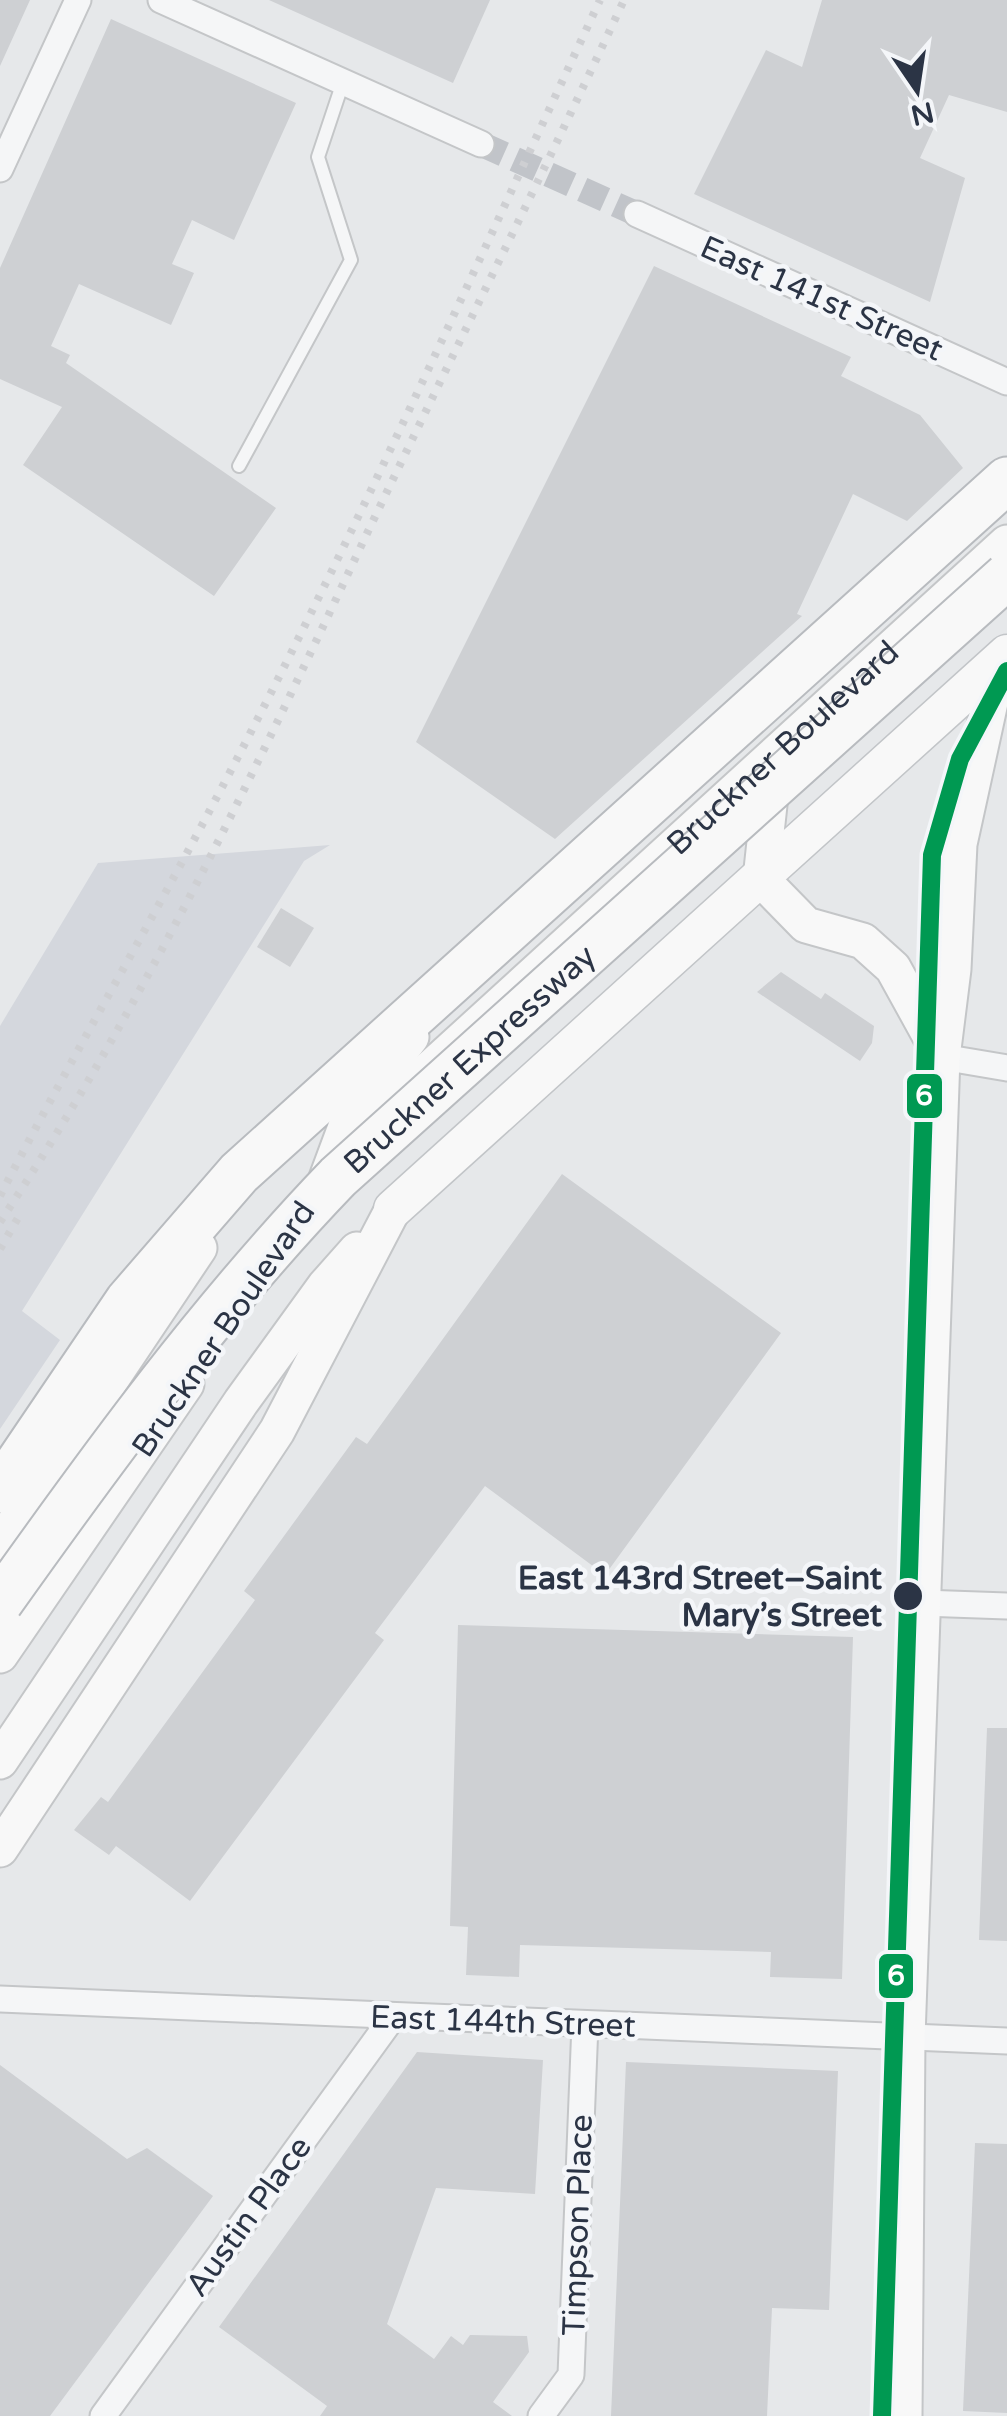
<svg xmlns="http://www.w3.org/2000/svg" width="1007" height="2416" font-family="'Varela Round',sans-serif">
	<style>
		.built { fill: #d4d7dd }
		.building { fill: #ced0d3 }
		.lines { fill: none; stroke-linecap: round; stroke-linejoin: round }
		.minor-tunnel { stroke: #c1c4c9; stroke-width: 25; stroke-dasharray: 25 12; stroke-linecap: butt }
		.service-casing { stroke: #c4c6c8; stroke-width: 16 }
		.minor-casing { stroke: #c4c6c8; stroke-width: 29 }
		.secondary-casing { stroke: #c4c6c8; stroke-width: 39 }
		.primary-casing { stroke: #c2c5c8; stroke-width: 41 }
		.motorway-casing { stroke: #b8bbbf; stroke-width: 49 }
		.service { stroke: #f5f6f7; stroke-width: 12 }
		.minor { stroke: #f5f6f7; stroke-width: 25 }
		.secondary { stroke: #f8f8f8; stroke-width: 35 }
		.primary { stroke: #f8f8f8; stroke-width: 38 }
		.motorway { stroke: #f8f8f8; stroke-width: 45 }
		.rail { stroke: #cecfd2; stroke-width: 8; stroke-dasharray: 5 10; stroke-linecap: butt }
		.motorway-bridge-casing { stroke: #b8bbbf; stroke-width: 49; stroke-linecap: butt }
		.motorway-bridge { stroke: #f8f8f8; stroke-width: 45 }
		.metro-1-casing { stroke: #f4f6f9; stroke-width: 25 }
		.metro-1 { stroke: #009952; stroke-width: 18 }
		.stop-dot { fill: #2b3445; stroke: #f4f6f9; stroke-width: 4 }
		.labels { text-anchor: middle; stroke-width: 9; stroke-linejoin: round; paint-order: stroke }
		.street-label { font-size: 32px; fill: #2b3445; stroke: #f4f6f9 }
		.stop-label { font-size: 32px; font-weight: bold; fill: #2b3445; stroke: #f4f6f9; text-anchor: end }
		.line-badge { stroke: #f4f6f9; stroke-width: 4 }
		.badge-label { font-size: 28px; text-anchor: middle; font-weight: bold; fill: #fff }
	</style>
	<rect width="100%" height="100%" fill="#e6e8ea"/>
	<path class="built" d="M330,845L304,861L22,1311L60,1340L0,1429V1026L98,863Z"/>
	<g class="building">
		<path d="M0,0H30L0,66Z"/>
		<path d="M269,0H490L453,83Z"/>
		<path d="M822,0H1007V112L949,95L920,158L965,178L930,302L694,194L766,50L802,67Z"/>
		<path d="M111,19L296,103L234,240L192,220L172,264L194,273L171,325L79,284L51,346L70,355L66,363L276,508L214,596L23,465L62,407L0,379V268Z"/>
		<path d="M654,266L851,357L841,376L920,415L963,468L907,521L853,494L797,614L802,616L555,839L416,742Z"/>
		<path d="M281,908L314,928L290,967L257,947Z"/>
		<path d="M781,972L821,999L825,993L874,1026L872,1043L860,1061L757,992Z"/>
		<path d="M562,1174L781,1333L605,1575L485,1486L375,1633L384,1640L190,1901L116,1846L109,1855L74,1830L101,1797L108,1802L255,1600L244,1591L356,1437L367,1444Z"/>
		<path d="M458,1625L853,1637L842,1979L770,1977L771,1952L520,1945L519,1977L466,1975L468,1927L450,1926Z"/>
		<path d="M987,1728H1007V1941L979,1940Z"/>
		<path d="M417,2052L543,2060L535,2194L436,2188L387,2324L434,2359L451,2336L463,2345L470,2335L527,2336L529,2352L493,2402L512,2416H320L327,2406L219,2327Z"/>
		<path d="M626,2062L838,2071L829,2310L772,2308L767,2416H611Z"/>
		<path d="M0,2065L127,2159L147,2148L213,2196L50,2416H0Z"/>
		<path d="M975,2143L1007,2144V2413L963,2411Z"/>
	</g>
	<g class="lines">
		<path class="minor-tunnel" d="M481,144L637,214"/>
		<g class="service-casing">
			<path id="service" d="M239,466L351,260L318,157L343,82"/>
		</g>
		<g class="minor-casing">
			<g id="minor">
				<path d="M161,0L481,144"/>
				<path d="M0,169L78,0"/>
				<path d="M637,214L1007,382"/>
				<path d="M942,1057L1007,1068"/>
				<path d="M922,1603L1007,1606"/>
				<path d="M0,1999L1007,2041"/>
				<path d="M103,2416L393,2017"/>
				<path d="M541,2416L571,2375L585,2024"/>
			</g>
		</g>
		<g class="secondary-casing">
			<g id="secondary">
				<path d="M772,777L761,879L806,925L863,941L893,968L942,1057"/>
				<path id="s1" d="M376,1118L1007,543"/>
				<path d="M327,1178L350,1116L411,1037"/>
				<path d="M0,1545L199,1248"/>
				<path d="M0,1655L186,1384"/>
				<path d="M0,1761L241,1402L325,1286L357,1250"/>
				<path d="M0,1849L277,1431L393,1209"/>
				<path d="M904,2416L907,2037L942,1057L953,969L959,844L999,661"/>
			</g>
		</g>
		<g class="primary-casing">
			<path id="primary" d="M393,1209L1007,654"/>
		</g>
		<g class="motorway-casing">
			<path id="motorway" d="M0,1490L128,1301L239,1173L1007,480"/>
		</g>
		<use href="#service" class="service"/>
		<use href="#minor" class="minor"/>
		<use href="#secondary" class="secondary"/>
		<use href="#primary" class="primary"/>
		<use href="#motorway" class="motorway"/>
		<g class="rail">
			<path d="M0,1196C60,1079 126,966 188,851C338,574 467,285 600,0"/>
			<path d="M0,1222C135,1019 242,798 346,578C437,384 534,194 624,0"/>
			<path d="M0,1249L22,1211"/>
		</g>
		<g class="motorway-bridge-casing">
			<g id="motorway-bridge">
				<path id="s2" d="M0,1602C106,1453 211,1309 338,1177L1007,576"/>
			</g>
		</g>
		<use href="#motorway-bridge" class="motorway-bridge"/>
		<g class="metro-1-casing">
			<path id="metro-1" d="M882,2416L932,855L960,759L1007,671"/>
		</g>
		<use href="#metro-1" class="metro-1"/>
	</g>
	<circle class="stop-dot" cx="908" cy="1596" r="16"/>
	<g class="labels">
		<g class="street-label">
			<text transform="translate(822 298) rotate(24)" y="11">East 141st Street</text>
			<text dy="11" stroke="none"><textPath href="#s1" startOffset="550">Bruckner Boulevard</textPath></text>
			<text dy="11" stroke="none"><textPath href="#s2" startOffset="720">Bruckner Expressway</textPath></text>
			<text transform="translate(223 1329) rotate(-56)" y="11">Bruckner Boulevard</text>
			<text transform="translate(503 2021) rotate(2)" y="11">East 144th Street</text>
			<text transform="translate(248 2216) rotate(-54)" y="11">Austin Place</text>
			<text transform="translate(577 2225) rotate(-88)" y="11">Timpson Place</text>
		</g>
		<g class="stop-label">
			<text x="882" y="1589">East 143rd Street–Saint<tspan x="882" dy="37">Mary’s Street</tspan></text>
		</g>
	</g>
	<g class="line-badge">
		<rect x="905" y="1072" width="39" height="48" rx="10" fill="#009952"/>
		<rect x="877" y="1952" width="38" height="48" rx="10" fill="#009952"/>
	</g>
	<g class="badge-label">
		<text x="924" y="1105">6</text>
		<text x="896" y="1985">6</text>
	</g>
	<g transform="translate(917 90) rotate(167)" stroke="#f4f6f9" stroke-width="8" paint-order="stroke">
	<path d="M0-8L18 38L0 25L-18 38Z" fill="#2b3445"/>
	<text y="-15" font-size="28" font-weight="bold" text-anchor="middle" fill="#2b3445">N</text>
	</g>
</svg>
